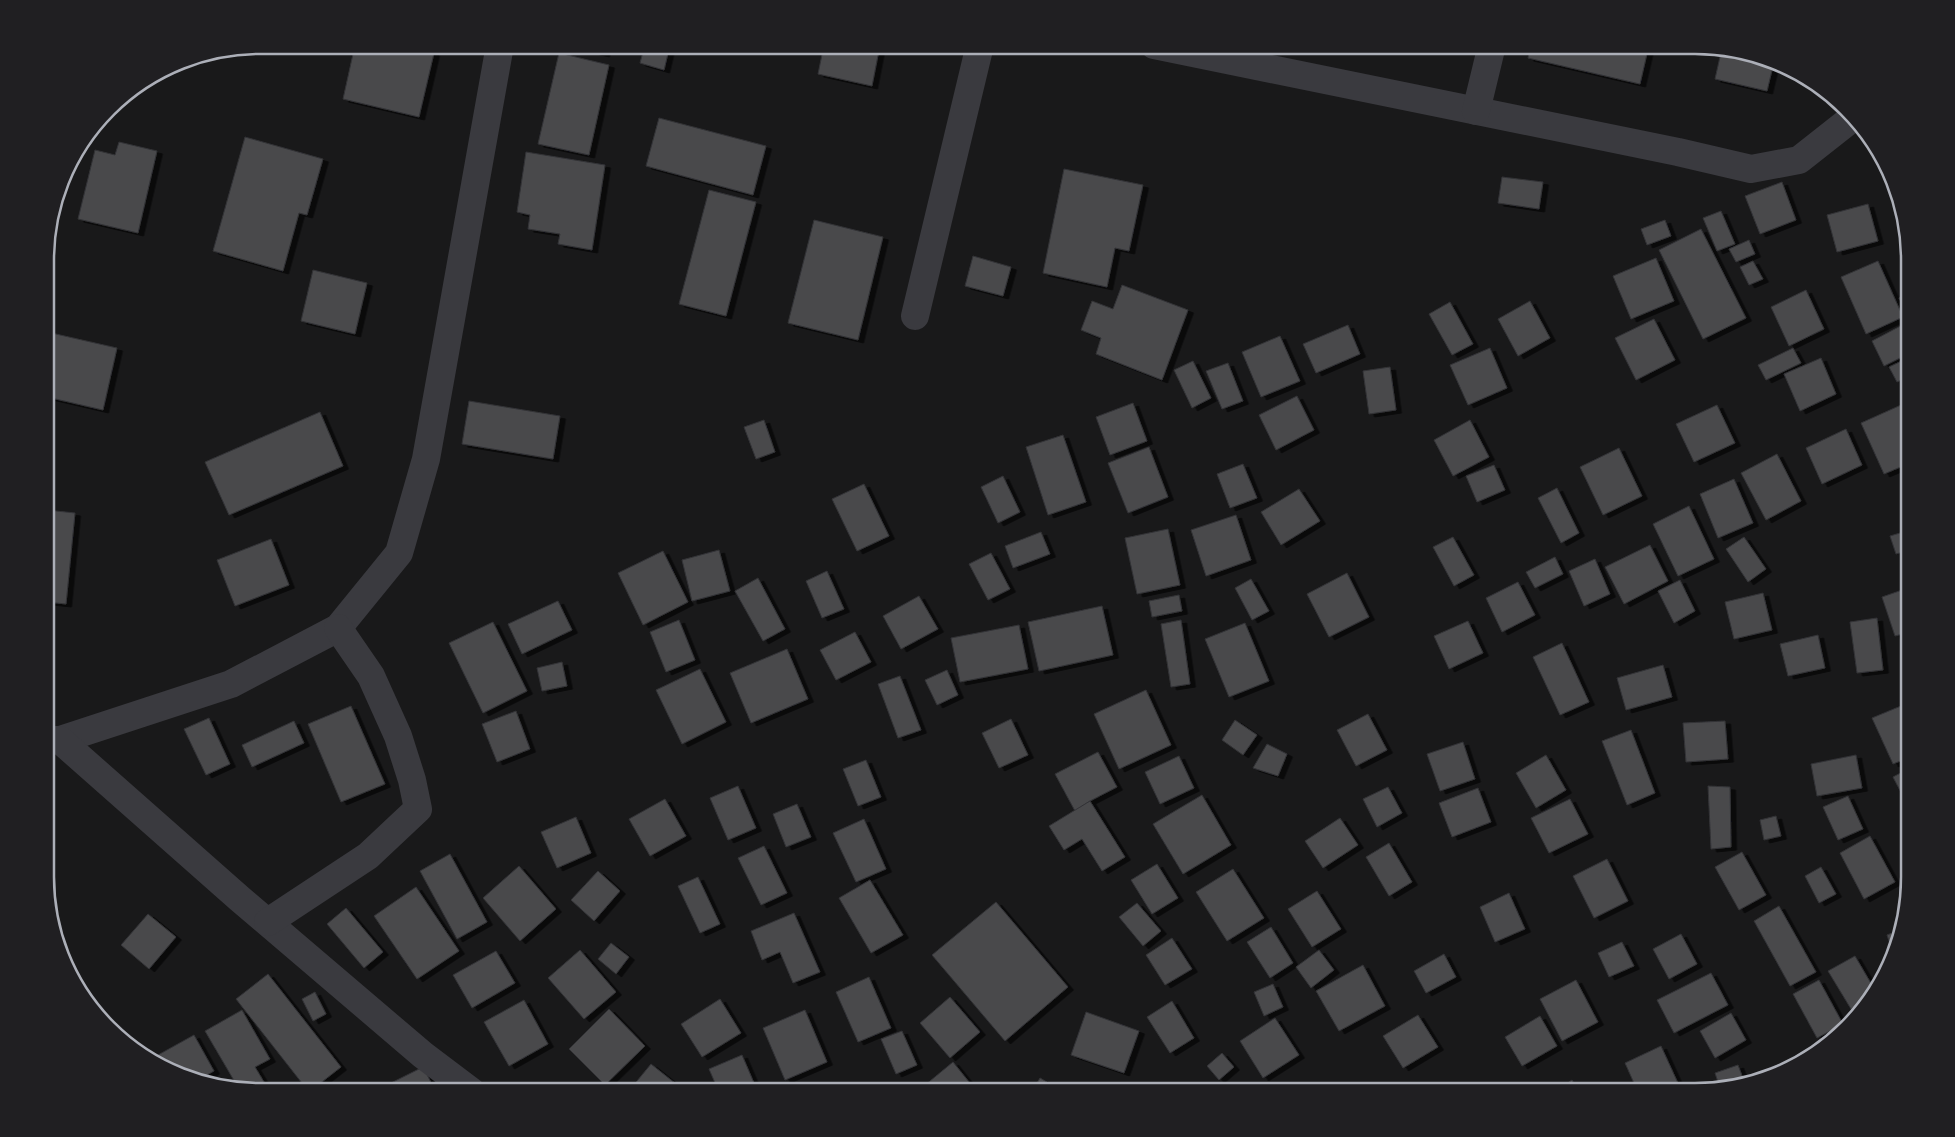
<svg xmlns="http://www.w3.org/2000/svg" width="1955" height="1137" font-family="'Nunito Sans',sans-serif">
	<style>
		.building { fill: #48494c; stroke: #333336; filter: url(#shadow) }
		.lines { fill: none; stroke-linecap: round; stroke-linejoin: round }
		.minor { stroke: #3a3a3f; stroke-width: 28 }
		.rim { fill: none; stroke: #acafb8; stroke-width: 2.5 }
	</style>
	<defs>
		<filter id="shadow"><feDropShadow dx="5.5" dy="3" stdDeviation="0" flood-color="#0009"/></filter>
	</defs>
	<rect width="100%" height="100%" fill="#19191a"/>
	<g class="building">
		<path d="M355,45H402L434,53L419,117L343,99Z"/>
		<path d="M564,45H606L604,54Z"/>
		<path d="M645,45H670L664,70L640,63Z"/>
		<path d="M824,45H880L872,86L818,74Z"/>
		<path d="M1531,45H1649L1640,84L1528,58Z"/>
		<path d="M1722,48L1751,52L1774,62L1767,91L1715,79Z"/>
		<path d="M559,53L609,65L589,155L538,144Z"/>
		<path d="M659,118L766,146L753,195L646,166Z"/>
		<path d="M245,137L323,159L307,215L299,213L283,271L213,251Z"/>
		<path d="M119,142L157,151L138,233L78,219L95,150L115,155Z"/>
		<path d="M526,152L605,165L592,250L558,244L560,234L528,229L530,215L517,212Z"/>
		<path d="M1064,169L1143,185L1129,251L1115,248L1107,287L1043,273Z"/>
		<path d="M1502,177L1543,182L1539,209L1498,203Z"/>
		<path d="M1782,182L1796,220L1760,234L1745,196Z"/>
		<path d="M709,190L756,202L726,316L679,304Z"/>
		<path d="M1868,204L1878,241L1837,252L1827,215Z"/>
		<path d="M1721,211L1735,244L1717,251L1703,218Z"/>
		<path d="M814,220L883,237L858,340L788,323Z"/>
		<path d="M1665,220L1671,236L1647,245L1641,229Z"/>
		<path d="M1701,229L1746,318L1703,339L1659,250Z"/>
		<path d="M1749,240L1755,254L1736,262L1729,249Z"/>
		<path d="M973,256L1011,267L1003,296L965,286Z"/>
		<path d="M1656,258L1674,301L1631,319L1613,276Z"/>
		<path d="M1753,261L1763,279L1749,285L1740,267Z"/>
		<path d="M1878,261L1903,317L1866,334L1841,277Z"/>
		<path d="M313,270L367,283L355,334L301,321Z"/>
		<path d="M1122,285L1188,310L1162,380L1096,354L1101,338L1081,330L1092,301L1113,309Z"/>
		<path d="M1806,290L1824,329L1789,346L1771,307Z"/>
		<path d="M1910,293V313L1908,314L1899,298Z"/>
		<path d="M1530,301L1550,338L1518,356L1498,319Z"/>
		<path d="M1450,302L1473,344L1452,355L1429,314Z"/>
		<path d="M1654,319L1675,360L1636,380L1615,338Z"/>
		<path d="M1910,321V353L1884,366L1872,341Z"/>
		<path d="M1348,325L1360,354L1316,373L1303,344Z"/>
		<path d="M47,332L117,348L103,410L47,397Z"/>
		<path d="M1280,336L1300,381L1261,397L1242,352Z"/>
		<path d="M1490,348L1507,388L1468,405L1450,365Z"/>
		<path d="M1793,348L1801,363L1766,380L1758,365Z"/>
		<path d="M1910,357V376L1897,382L1889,367Z"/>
		<path d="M1821,358L1836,394L1800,411L1784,374Z"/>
		<path d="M1193,361L1211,398L1192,408L1174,370Z"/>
		<path d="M1228,363L1243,401L1222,409L1206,371Z"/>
		<path d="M1390,367L1396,410L1369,414L1363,371Z"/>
		<path d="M1297,396L1314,430L1276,450L1259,415Z"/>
		<path d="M469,401L560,416L553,459L462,444Z"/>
		<path d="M1910,401V463L1884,474L1861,423Z"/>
		<path d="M1133,403L1147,441L1110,455L1096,417Z"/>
		<path d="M1717,405L1735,443L1694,462L1676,424Z"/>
		<path d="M320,412L343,466L229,515L205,462Z"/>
		<path d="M764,420L775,452L756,459L744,427Z"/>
		<path d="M1470,420L1489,457L1453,476L1434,440Z"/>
		<path d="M1846,429L1862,465L1822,484L1806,448Z"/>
		<path d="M1063,435L1086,502L1048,515L1026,447Z"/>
		<path d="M1149,447L1168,497L1128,513L1108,463Z"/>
		<path d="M1619,448L1642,496L1603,515L1580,467Z"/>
		<path d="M1777,454L1801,501L1766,520L1741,473Z"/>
		<path d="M1243,464L1257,498L1230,508L1217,474Z"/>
		<path d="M1494,465L1505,490L1477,502L1466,476Z"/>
		<path d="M1003,476L1020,512L998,523L981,487Z"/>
		<path d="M1734,479L1753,523L1718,538L1700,494Z"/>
		<path d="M864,484L889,536L857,551L832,499Z"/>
		<path d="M1557,488L1579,533L1561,543L1538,498Z"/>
		<path d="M1299,489L1320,521L1281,545L1261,512Z"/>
		<path d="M1689,506L1714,559L1678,576L1653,524Z"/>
		<path d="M47,510L75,513L66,604L47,602Z"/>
		<path d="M1236,515L1251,560L1206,576L1191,530Z"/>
		<path d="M1168,529L1180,585L1137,594L1125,538Z"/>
		<path d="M1910,530V550L1896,554L1890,536Z"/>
		<path d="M1041,532L1050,554L1013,568L1005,546Z"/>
		<path d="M1453,537L1474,575L1454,586L1433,547Z"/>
		<path d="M1744,537L1766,569L1748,582L1726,549Z"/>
		<path d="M271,539L289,585L235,606L217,560Z"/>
		<path d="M1650,545L1668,581L1624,604L1605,567Z"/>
		<path d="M719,550L730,591L692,601L682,560Z"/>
		<path d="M663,551L688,602L643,625L618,573Z"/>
		<path d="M991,553L1010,589L988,600L969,564Z"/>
		<path d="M1555,557L1563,574L1535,588L1526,572Z"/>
		<path d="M1595,559L1610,594L1584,606L1569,571Z"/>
		<path d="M827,571L844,609L822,618L806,581Z"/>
		<path d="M1347,573L1369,617L1329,637L1307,594Z"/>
		<path d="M758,578L785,629L763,641L735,591Z"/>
		<path d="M1251,579L1269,611L1252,620L1235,588Z"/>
		<path d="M1680,580L1695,611L1674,623L1658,591Z"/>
		<path d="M1518,582L1535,615L1502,632L1486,598Z"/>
		<path d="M1908,588L1910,594V632L1895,636L1882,597Z"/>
		<path d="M1763,593L1772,630L1734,639L1725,602Z"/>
		<path d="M1179,595L1182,611L1152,617L1149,601Z"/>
		<path d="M919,596L938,629L901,649L883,616Z"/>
		<path d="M558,601L572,630L522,654L508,624Z"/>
		<path d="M1102,606L1113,655L1039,671L1028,622Z"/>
		<path d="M1877,618L1883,670L1857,673L1850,622Z"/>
		<path d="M679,620L695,660L666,672L650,632Z"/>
		<path d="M1181,620L1190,684L1171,687L1161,624Z"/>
		<path d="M1468,621L1483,653L1449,669L1434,636Z"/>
		<path d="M493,622L527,691L483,713L449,643Z"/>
		<path d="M1245,623L1269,681L1229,697L1205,639Z"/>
		<path d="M1019,625L1028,669L960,682L951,638Z"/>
		<path d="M855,632L871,662L836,680L820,650Z"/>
		<path d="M1818,635L1825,668L1788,676L1780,644Z"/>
		<path d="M1562,643L1589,702L1560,715L1533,657Z"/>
		<path d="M787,649L808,699L751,723L730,673Z"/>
		<path d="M562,662L567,686L542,691L537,668Z"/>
		<path d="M1663,665L1672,697L1626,710L1617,678Z"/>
		<path d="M700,669L726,722L682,744L656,690Z"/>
		<path d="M947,670L958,695L937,705L925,680Z"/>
		<path d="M900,676L921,730L898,738L878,684Z"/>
		<path d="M1146,690L1171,745L1119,769L1094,714Z"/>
		<path d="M351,706L385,784L341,802L308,724Z"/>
		<path d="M1901,706L1910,726V757L1893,764L1872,718Z"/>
		<path d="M516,711L530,749L497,762L482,724Z"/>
		<path d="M1368,714L1387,750L1356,766L1337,730Z"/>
		<path d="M209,718L230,764L206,775L184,729Z"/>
		<path d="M1011,719L1028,755L999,768L982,733Z"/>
		<path d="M1235,720L1257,735L1243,755L1222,740Z"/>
		<path d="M294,721L304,743L252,767L242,745Z"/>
		<path d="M1725,721L1728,759L1686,762L1683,723Z"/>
		<path d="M1631,730L1655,793L1627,805L1602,741Z"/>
		<path d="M1463,742L1475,779L1440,791L1427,754Z"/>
		<path d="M1267,744L1287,754L1278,776L1253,768Z"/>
		<path d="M1098,752L1117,787L1090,801L1075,811L1055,774Z"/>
		<path d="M1546,755L1566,790L1536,808L1516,773Z"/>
		<path d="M1856,755L1862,788L1817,796L1811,764Z"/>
		<path d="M1179,756L1194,788L1160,804L1145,772Z"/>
		<path d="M866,760L881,797L858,806L843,769Z"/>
		<path d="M1910,768V803L1907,804L1893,777Z"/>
		<path d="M738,786L756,828L728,840L710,798Z"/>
		<path d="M1708,786L1730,787L1731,847L1711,849Z"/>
		<path d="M1388,787L1402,813L1377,827L1363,799Z"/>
		<path d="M1478,788L1491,822L1452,837L1439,803Z"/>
		<path d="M1202,795L1231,845L1183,874L1153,824Z"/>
		<path d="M1848,796L1863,829L1838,840L1823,807Z"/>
		<path d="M665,799L686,836L650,856L629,819Z"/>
		<path d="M1570,799L1588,834L1549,853L1531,818Z"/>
		<path d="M1090,801L1125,857L1102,871L1082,839L1064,850L1049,826Z"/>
		<path d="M797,804L811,837L786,847L773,814Z"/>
		<path d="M1776,816L1781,836L1764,840L1760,820Z"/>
		<path d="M576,817L591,853L557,868L541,832Z"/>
		<path d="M1340,818L1358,845L1323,868L1305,841Z"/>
		<path d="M864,819L886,869L856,882L833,833Z"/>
		<path d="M1870,836L1895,882L1864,899L1840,853Z"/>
		<path d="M1389,843L1412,882L1389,896L1366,857Z"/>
		<path d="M764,846L787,893L761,905L738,858Z"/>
		<path d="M1742,852L1766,895L1739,910L1715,867Z"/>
		<path d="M450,854L487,922L457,939L420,871Z"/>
		<path d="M1607,859L1628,901L1594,918L1573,876Z"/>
		<path d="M1157,864L1178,898L1152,914L1131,880Z"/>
		<path d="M519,866L556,909L520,941L483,898Z"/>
		<path d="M1821,867L1836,894L1819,903L1805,876Z"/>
		<path d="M1233,869L1264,918L1227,941L1196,892Z"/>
		<path d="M598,871L620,891L594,921L571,900Z"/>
		<path d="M698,877L720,924L700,933L678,886Z"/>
		<path d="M870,880L903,935L871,953L839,898Z"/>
		<path d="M416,887L459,951L417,979L374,916Z"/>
		<path d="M1317,891L1341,929L1312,947L1288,909Z"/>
		<path d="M1509,893L1525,929L1495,942L1480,907Z"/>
		<path d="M996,902L1068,987L1005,1041L932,955Z"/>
		<path d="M1137,903L1161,931L1143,946L1119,917Z"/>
		<path d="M1779,906L1816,972L1790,986L1754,921Z"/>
		<path d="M346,908L383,952L364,968L327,924Z"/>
		<path d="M794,913L820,972L793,983L780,952L762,960L751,931Z"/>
		<path d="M148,914L176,937L149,969L121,945Z"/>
		<path d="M1271,927L1293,963L1270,978L1247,942Z"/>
		<path d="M1897,931L1892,950L1887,935Z"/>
		<path d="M1681,934L1697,964L1669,979L1653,949Z"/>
		<path d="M1172,938L1192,969L1165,985L1146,955Z"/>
		<path d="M1622,942L1634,966L1609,977L1598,953Z"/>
		<path d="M611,943L629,957L616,974L598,959Z"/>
		<path d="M580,950L616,992L584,1019L548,978Z"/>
		<path d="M1319,950L1334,970L1311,988L1296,967Z"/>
		<path d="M496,951L515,983L472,1008L453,975Z"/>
		<path d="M1444,954L1456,977L1426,993L1414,971Z"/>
		<path d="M1855,956L1876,992L1851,1009L1828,971Z"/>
		<path d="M1363,965L1385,1006L1339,1031L1316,991Z"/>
		<path d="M1711,973L1728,1005L1674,1033L1657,1000Z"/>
		<path d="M268,974L341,1067L309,1092L236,999Z"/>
		<path d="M869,977L891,1028L858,1042L836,992Z"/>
		<path d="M1576,980L1598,1022L1562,1041L1540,999Z"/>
		<path d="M1819,980L1843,1024L1817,1038L1793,994Z"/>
		<path d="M1273,984L1283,1007L1264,1016L1254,992Z"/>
		<path d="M315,992L326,1014L313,1021L302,999Z"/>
		<path d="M950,997L980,1032L950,1058L920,1023Z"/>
		<path d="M720,999L741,1033L702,1057L681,1024Z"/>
		<path d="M524,1000L548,1044L509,1066L484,1022Z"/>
		<path d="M1172,1001L1194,1038L1170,1053L1147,1017Z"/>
		<path d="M609,1009L645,1046L605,1085L569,1049Z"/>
		<path d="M242,1010L270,1059L255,1067L270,1092L239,1089L205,1031Z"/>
		<path d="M805,1010L827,1062L785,1080L763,1028Z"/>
		<path d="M1086,1012L1139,1031L1124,1073L1071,1055Z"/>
		<path d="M1731,1013L1746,1040L1715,1058L1700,1031Z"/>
		<path d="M1418,1015L1438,1047L1403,1068L1383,1036Z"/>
		<path d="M1540,1016L1557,1046L1522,1066L1505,1037Z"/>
		<path d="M1275,1018L1299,1055L1263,1078L1240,1041Z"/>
		<path d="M902,1031L917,1065L896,1074L881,1039Z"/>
		<path d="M194,1035L214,1071L196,1081L152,1063L149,1060Z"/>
		<path d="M1661,1046L1682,1092H1638L1625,1063Z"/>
		<path d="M1222,1053L1234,1067L1219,1080L1207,1066Z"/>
		<path d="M742,1055L757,1090L752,1092H719L709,1069Z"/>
		<path d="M953,1062L977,1092H928L924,1086Z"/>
		<path d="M651,1064L686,1092H628Z"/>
		<path d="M1738,1065L1744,1081L1720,1088L1715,1073Z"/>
		<path d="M423,1067L436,1092H383L381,1088Z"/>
		<path d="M1040,1078L1062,1091L1061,1092H1032Z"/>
		<path d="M1572,1080L1579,1092H1554Z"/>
	</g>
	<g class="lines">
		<g class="minor">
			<path d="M1154,45L1678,152L1751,169L1799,160L1851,119"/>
			<path d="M1476,111L1492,45"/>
			<path d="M915,316L980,45"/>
			<path d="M47,740H60L231,684L338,628L399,553L426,459L500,45"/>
			<path d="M60,740L240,899L423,1055L472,1092"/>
			<path d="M268,922L368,856L418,809L412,780L398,736L371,676L338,628"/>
		</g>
	</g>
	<path d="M0 0H1955V1137H0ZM260 54H1695A206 206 0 0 1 1901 260V877A206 206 0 0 1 1695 1083H260A206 206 0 0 1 54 877V260A206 206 0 0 1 260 54Z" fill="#201f22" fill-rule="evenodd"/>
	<path class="rim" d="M260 54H1695A206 206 0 0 1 1901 260V877A206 206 0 0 1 1695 1083H260A206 206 0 0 1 54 877V260A206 206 0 0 1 260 54Z"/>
</svg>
